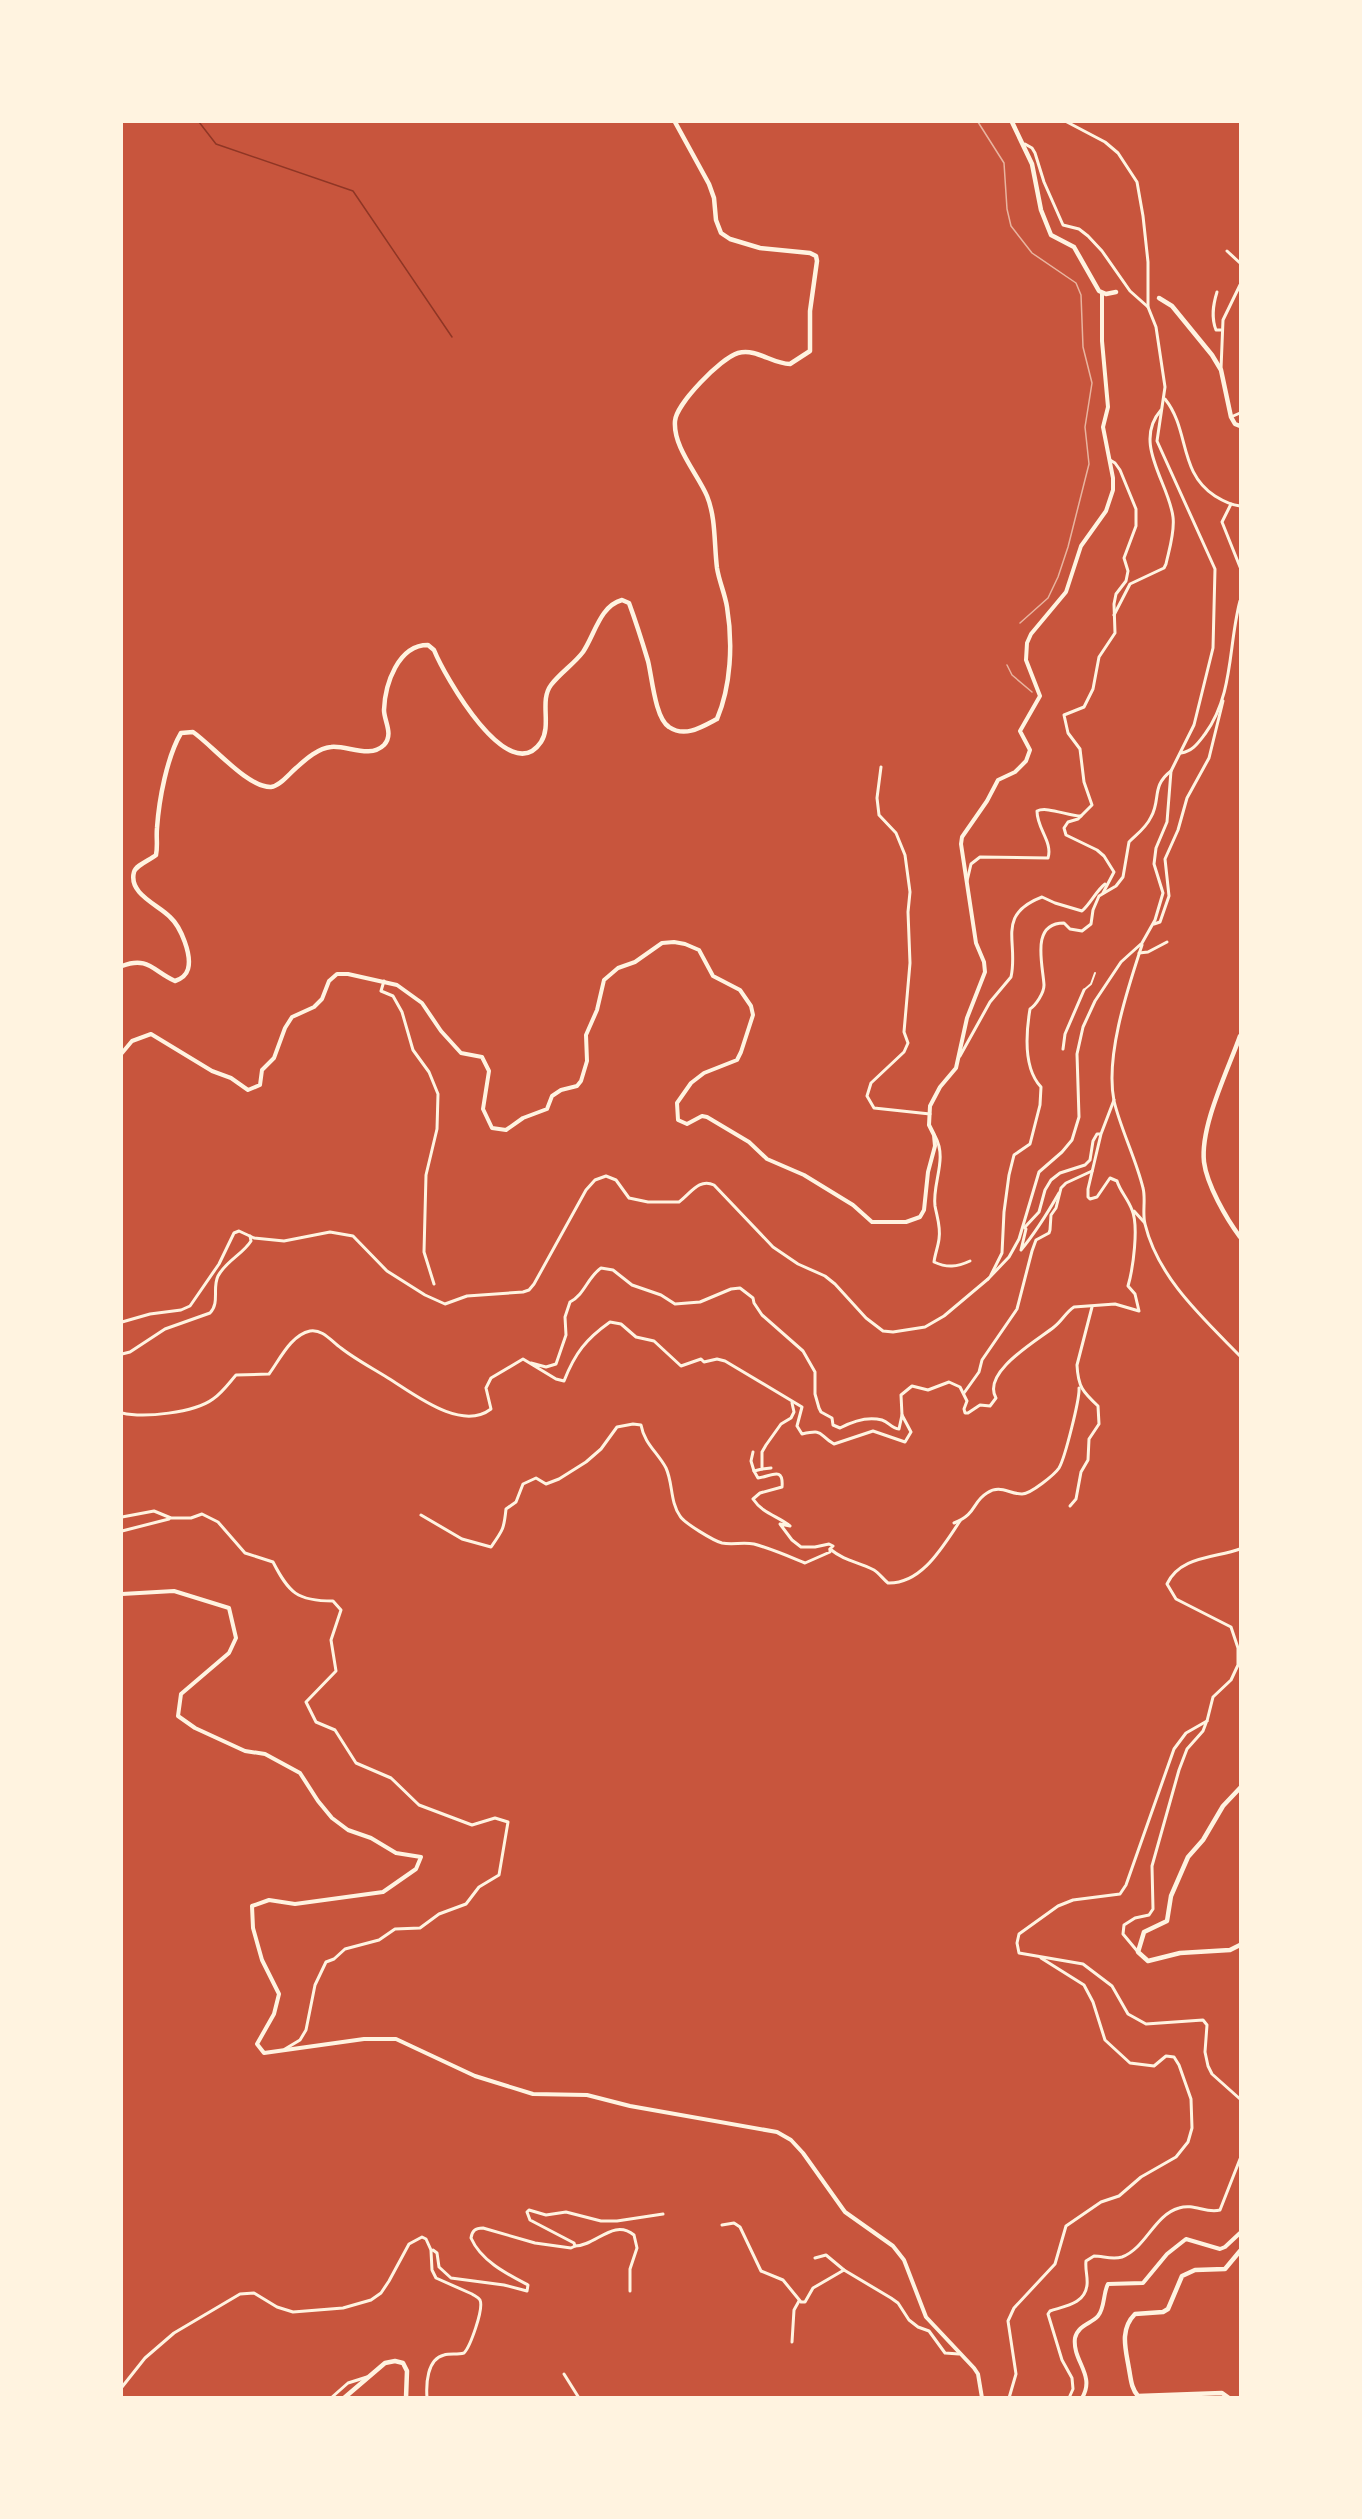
<svg xmlns="http://www.w3.org/2000/svg" width="1362" height="2519" font-family="Manrope,sans-serif">
	<style>
		.lines { fill: none; stroke-linecap: round; stroke-linejoin: round }
		.stream { stroke: #8f3625; stroke-width: 1.5 }
		.pedestrian { stroke: #fff3e0; stroke-width: 2 }
		.minor { stroke: #fff3e0; stroke-width: 3 }
		.tertiary { stroke: #fff3e0; stroke-width: 3 }
		.secondary { stroke: #fff3e0; stroke-width: 4 }
		.primary { stroke: #fff3e0; stroke-width: 4.5 }
		.trunk { stroke: #fff3e0; stroke-width: 4.5 }
		.rail { stroke: #e9b49f; stroke-width: 1.5 }
	</style>
	<rect width="100%" height="100%" fill="#c8553d"/>
	<g class="lines">
		<path class="stream" d="M199,122L216,144L353,191L452,337"/>
		<path class="pedestrian" d="M1084,990L1091,984L1095,973"/>
		<g class="minor">
			<path d="M1025,144L1032,148L1035,153L1044,182L1063,225L1079,229L1088,236L1102,251L1130,291L1148,307"/>
			<path d="M1227,251L1240,263"/>
			<path d="M1217,292C1213,305 1211,317 1216,330H1221"/>
			<path d="M1221,369L1223,320L1240,285"/>
			<path d="M1165,399C1190,430 1178,472 1215,496C1223,501 1230,505 1240,506"/>
			<path d="M1231,417L1240,413"/>
			<path d="M1231,504L1222,522L1240,567"/>
			<path d="M1114,615L1130,584L1164,568L1166,564C1169,550 1175,532 1173,517C1169,483 1132,443 1161,410"/>
			<path d="M1181,753C1193,751 1198,743 1205,734C1234,694 1228,646 1240,601"/>
			<path d="M881,767L877,798L879,815L896,833L905,855L910,892L908,912L910,963L904,1032L908,1043L904,1052L871,1083L867,1096L874,1108L930,1114"/>
			<path d="M967,881L971,864L980,857L1048,858C1053,842 1037,829 1037,811C1047,806 1068,816 1081,816"/>
			<path d="M1103,893L1114,872L1104,856L1097,850L1066,835L1064,828L1068,822L1078,819L1092,805L1084,782L1080,749L1068,733L1064,715L1084,707L1093,689L1099,657L1115,633L1114,604L1116,594L1126,581L1128,571L1124,558L1136,526V509L1120,470L1115,463L1110,460"/>
			<path d="M1154,924L1160,922L1169,896L1165,859L1178,830L1187,798L1209,758L1223,701"/>
			<path d="M1142,945C1128,988 1105,1055 1114,1101C1121,1130 1136,1159 1143,1188C1146,1199 1142,1213 1145,1224C1158,1278 1203,1318 1240,1356"/>
			<path d="M1139,953L1148,952L1167,942"/>
			<path d="M384,981L381,991L393,996L402,1012L413,1050L429,1072L438,1094L437,1129L426,1175L424,1252L434,1284"/>
			<path d="M1063,1049L1065,1034L1084,990"/>
			<path d="M960,1056L990,1002L1011,977C1019,942 995,915 1042,897L1055,903L1082,911C1091,903 1096,891 1105,884"/>
			<path d="M935,1136C948,1159 932,1183 935,1206C937,1217 941,1227 939,1239C938,1247 935,1254 934,1262C947,1268 957,1267 970,1261"/>
			<path d="M1134,1211L1144,1222"/>
			<path d="M1024,1227L1026,1229L1021,1250C1036,1232 1047,1214 1059,1193"/>
			<path d="M1025,1227L1039,1212L1045,1190L1051,1180L1060,1173L1085,1165L1090,1160L1093,1141L1097,1134H1100"/>
			<path d="M991,1275L1002,1253L1004,1212L1009,1175L1014,1155L1030,1144L1040,1105L1041,1087C1023,1068 1026,1033 1030,1009C1036,1005 1044,993 1044,985C1043,965 1030,923 1064,923L1070,929L1082,931L1091,924L1093,910L1099,896L1116,886L1123,877L1129,842C1137,834 1146,828 1151,817C1161,800 1151,786 1171,771"/>
			<path d="M988,1279L1009,1257L1019,1239L1039,1172L1062,1152L1072,1140L1079,1117L1077,1054L1083,1027L1095,1001L1121,962L1142,943L1155,920L1163,893L1154,864L1156,848L1167,822L1171,771L1194,725L1213,648L1215,569L1157,441L1165,387L1156,327L1148,307V262L1143,216L1137,182L1118,153L1105,142L1067,122"/>
			<path d="M122,1354L130,1352L165,1329L210,1313C220,1303 212,1288 218,1276C226,1261 243,1254 251,1241L250,1236"/>
			<path d="M964,1393L979,1372L982,1360L1017,1309L1032,1251L1036,1240L1049,1233L1050,1230L1051,1215L1056,1208L1061,1188L1066,1183L1092,1171"/>
			<path d="M792,1403L794,1412L791,1418L781,1424L766,1445L762,1452V1469L754,1471L758,1478C770,1477 784,1465 782,1487L760,1493L753,1499C763,1514 778,1516 790,1526L780,1524L792,1540L801,1547H815L829,1544L833,1546L830,1549C846,1562 857,1561 874,1570C879,1573 883,1579 888,1583C922,1584 943,1546 960,1521"/>
			<path d="M122,1413C144,1418 194,1413 213,1399C222,1393 229,1383 236,1375L269,1374C280,1359 291,1335 310,1331C323,1329 331,1341 341,1348C355,1359 372,1368 388,1378C414,1394 461,1432 491,1409L486,1388L491,1378L523,1359L556,1379L564,1381C575,1353 586,1339 610,1322L621,1324L636,1337L654,1341L681,1366L701,1359L704,1362L717,1359L725,1361L802,1407L797,1426L802,1434C825,1429 817,1434 834,1444L873,1431L905,1442L911,1432L902,1415L899,1429C891,1428 889,1422 882,1420C867,1416 853,1421 840,1428L833,1425L832,1418L821,1412L819,1408L815,1394V1372L803,1351L762,1315L754,1303L753,1298L740,1288L731,1289L700,1302L675,1304L661,1295L632,1285L613,1270L601,1268C587,1278 585,1294 570,1302L565,1317L566,1335L556,1364L546,1367L531,1363"/>
			<path d="M902,1415L901,1395L912,1386L928,1390L949,1382L960,1387L967,1401L964,1409L965,1413H968L980,1405L990,1406L996,1398C981,1372 1038,1340 1054,1327C1062,1321 1066,1312 1074,1307L1115,1304L1139,1311L1135,1294L1128,1286C1133,1269 1139,1226 1132,1210C1128,1199 1120,1191 1117,1181L1110,1178L1097,1197L1090,1199L1088,1197V1189L1101,1134L1114,1100"/>
			<path d="M753,1452L751,1461L754,1471"/>
			<path d="M762,1469L771,1468"/>
			<path d="M1070,1506L1076,1499L1081,1472L1088,1460L1089,1439L1099,1424L1098,1406C1083,1392 1078,1387 1077,1365L1092,1307"/>
			<path d="M421,1515L462,1539L491,1547C503,1530 504,1529 506,1509L516,1502L523,1484L536,1478L546,1484L559,1479L586,1462L601,1449L617,1427L633,1424L641,1425C644,1443 658,1453 666,1468C673,1483 670,1502 680,1516C684,1523 714,1541 722,1543C732,1545 743,1542 754,1544C772,1549 788,1556 805,1563L830,1552V1549"/>
			<path d="M122,1517L154,1511L171,1518H191L202,1514L218,1522L245,1553L273,1562C289,1593 297,1601 333,1601L341,1610L331,1640L336,1671L306,1702L316,1722L335,1730L356,1763L391,1778L419,1805L472,1825L495,1818L508,1822L499,1875L479,1887L466,1904L439,1914L420,1928L395,1929L379,1940L345,1949L334,1959L326,1962L315,1985L306,2030L300,2040L285,2049"/>
			<path d="M954,1523C977,1514 972,1502 987,1493C1000,1484 1009,1494 1022,1494C1031,1494 1055,1474 1059,1468C1065,1458 1080,1398 1079,1388"/>
			<path d="M122,1531L169,1519"/>
			<path d="M1207,1721L1213,1697L1231,1680L1238,1665V1648L1231,1627L1176,1599L1167,1584C1180,1556 1215,1558 1240,1549"/>
			<path d="M722,2225L734,2223L740,2227L761,2271L783,2280L801,2302H805L813,2288L844,2270"/>
			<path d="M575,2246C596,2246 613,2218 634,2235L637,2248L630,2269V2291"/>
			<path d="M815,2258L826,2255L844,2270L891,2298L898,2303L909,2320L918,2327L929,2331L945,2353L959,2354"/>
			<path d="M792,2342L794,2310L799,2301"/>
			<path d="M564,2374L579,2398"/>
			<path d="M122,2387L145,2358L174,2333L240,2294L254,2293L277,2307L293,2312L343,2308L371,2300L381,2293L389,2281L409,2244L422,2237L426,2239L431,2250"/>
			<path d="M331,2398L348,2383L367,2377"/>
			<path d="M427,2398C426,2384 427,2359 444,2355C450,2353 457,2355 464,2353C470,2347 484,2309 480,2300C478,2297 475,2296 472,2294L436,2278L432,2270L431,2251L433,2250L437,2253L439,2267L451,2278L504,2285L527,2291L528,2285C507,2274 481,2261 471,2238C472,2231 475,2228 483,2228L535,2243L571,2248L575,2246L574,2243L530,2220L527,2212L529,2210L546,2215L566,2212L601,2221H617L663,2214"/>
			<path d="M1009,2398L1016,2374L1008,2321L1014,2308L1055,2264L1066,2226L1101,2202L1119,2196L1141,2177L1176,2157L1188,2142L1192,2128L1191,2099L1179,2065L1174,2057L1166,2056L1154,2066L1130,2063L1105,2040L1093,2002L1084,1985L1041,1958"/>
		</g>
		<g class="tertiary">
			<path d="M122,1322L150,1314L181,1310L190,1306L219,1264L234,1233L239,1231L254,1238L284,1241L330,1232L353,1236L387,1271L425,1295L445,1304L467,1296L523,1292L529,1290L534,1284L586,1190L595,1180L606,1176L616,1180L629,1198L648,1202H679C691,1193 699,1178 714,1185L773,1247L798,1264L825,1276L835,1284L866,1318L883,1331L893,1332L925,1327L944,1316L988,1279"/>
			<path d="M1207,1721L1186,1733L1174,1749L1126,1885L1120,1894L1073,1900L1058,1906L1019,1934L1017,1943L1019,1953L1083,1964L1112,1986L1128,2014L1146,2024L1203,2020L1207,2025L1205,2052L1208,2066L1212,2074L1240,2099"/>
			<path d="M1138,1952L1123,1934L1124,1925L1135,1918L1149,1915L1153,1909L1152,1866L1179,1770L1187,1749L1203,1731L1206,1723"/>
			<path d="M1069,2398L1073,2389L1072,2378L1062,2360L1048,2314L1050,2311C1065,2306 1085,2304 1087,2285C1088,2277 1085,2270 1086,2261L1094,2256C1103,2256 1112,2260 1122,2257C1146,2248 1154,2215 1179,2208C1194,2203 1206,2214 1220,2210L1240,2159"/>
		</g>
		<g class="secondary">
			<path d="M122,1053L132,1041L151,1034L212,1071L231,1078L248,1090L260,1085L262,1070L274,1058L285,1028L292,1017L314,1007L322,999L329,981L337,974H348L397,985L422,1003L441,1031L461,1053L482,1057L489,1071L483,1109L492,1128L506,1130L523,1118L547,1109L552,1096L561,1090L577,1086L581,1081L587,1061L586,1035L597,1010L604,980L618,968L635,962L662,943L674,942L685,944L699,950L713,976L740,990L751,1006L753,1015L741,1052L737,1060L704,1073L691,1083L677,1103L678,1120L687,1124L702,1116L707,1117L749,1142L767,1159L804,1175L853,1205L872,1222H906L920,1217L924,1210L928,1172L935,1146L934,1135L929,1125L930,1106L940,1087L956,1068L967,1018L985,972L984,962L976,943L961,844L962,837L987,801L998,780L1015,772L1026,761L1030,750L1020,731L1040,696L1026,660L1027,643L1031,634L1066,592L1081,546L1106,511L1113,490V478L1103,427L1108,407L1102,341V293"/>
			<path d="M122,1594L174,1591L229,1608L236,1638L229,1653L181,1694L178,1716L195,1728L245,1751L265,1754L300,1773L318,1801L332,1818L348,1830L371,1838L396,1853L421,1857L416,1869L383,1892L295,1904L269,1900L252,1906L253,1928L262,1960L279,1994L274,2014L257,2044L264,2053L364,2039H396L475,2076L533,2094L587,2095L630,2106L777,2132L791,2140L803,2153L845,2212L893,2246L904,2260L926,2317L974,2368L978,2374L982,2398"/>
			<path d="M1082,2398C1096,2375 1072,2361 1075,2338C1078,2325 1091,2324 1098,2316C1105,2308 1103,2293 1108,2284L1143,2283L1167,2254L1186,2239L1220,2249L1225,2247L1240,2233"/>
		</g>
		<g class="primary">
			<path d="M1012,122L1032,164L1041,210L1051,235L1074,247L1099,291L1106,294L1116,292"/>
			<path d="M1159,298L1172,306L1212,355L1221,370L1231,417L1235,424L1240,426"/>
			<path d="M1240,1036C1228,1070 1200,1126 1204,1162C1207,1185 1226,1218 1240,1237"/>
			<path d="M1240,1788L1223,1806L1203,1840L1188,1857L1171,1896L1167,1921L1144,1932L1138,1952L1148,1961L1180,1953L1230,1950L1240,1945"/>
			<path d="M1229,2398L1222,2393L1138,2396C1131,2388 1131,2379 1129,2369C1126,2350 1119,2330 1135,2314L1163,2312L1168,2309L1182,2276L1195,2270L1225,2269L1240,2251"/>
		</g>
		<g class="trunk">
			<path d="M122,966C148,956 153,971 175,981C181,979 186,976 188,969C192,955 181,927 170,917C159,905 128,894 134,872C136,865 150,860 156,855C158,845 156,838 157,828C159,799 167,757 181,733L193,732C212,745 248,788 271,787C280,786 289,774 296,768C305,760 318,748 331,747C347,745 370,759 384,745C394,734 384,721 384,710C385,684 398,645 428,645L434,650C444,675 509,790 541,742C552,725 539,701 551,685C560,673 574,664 583,652C595,634 600,606 622,600L629,603C636,622 642,641 648,661C652,677 655,718 669,727C685,738 702,727 717,719C731,686 733,643 727,607C725,594 719,581 717,568C714,544 716,518 707,496C697,473 673,447 675,421C676,404 721,358 738,353C757,348 772,364 790,364L810,351V311L817,261L816,256L810,253L760,248L730,239L721,233L716,220L714,198L709,184L675,122"/>
			<path d="M344,2398L385,2363L395,2361L403,2363L407,2371L406,2398"/>
		</g>
		<g class="rail">
			<path d="M978,122L1004,163L1007,209L1011,226L1032,253L1076,283L1081,295L1083,347L1092,383L1085,427L1089,464L1068,547L1058,577L1048,598L1020,623"/>
			<path d="M1007,665L1012,675L1032,692"/>
		</g>
	</g>
	<rect width="1362" height="2519" fill="none" stroke="#fff3e0" stroke-width="246"/>
</svg>
